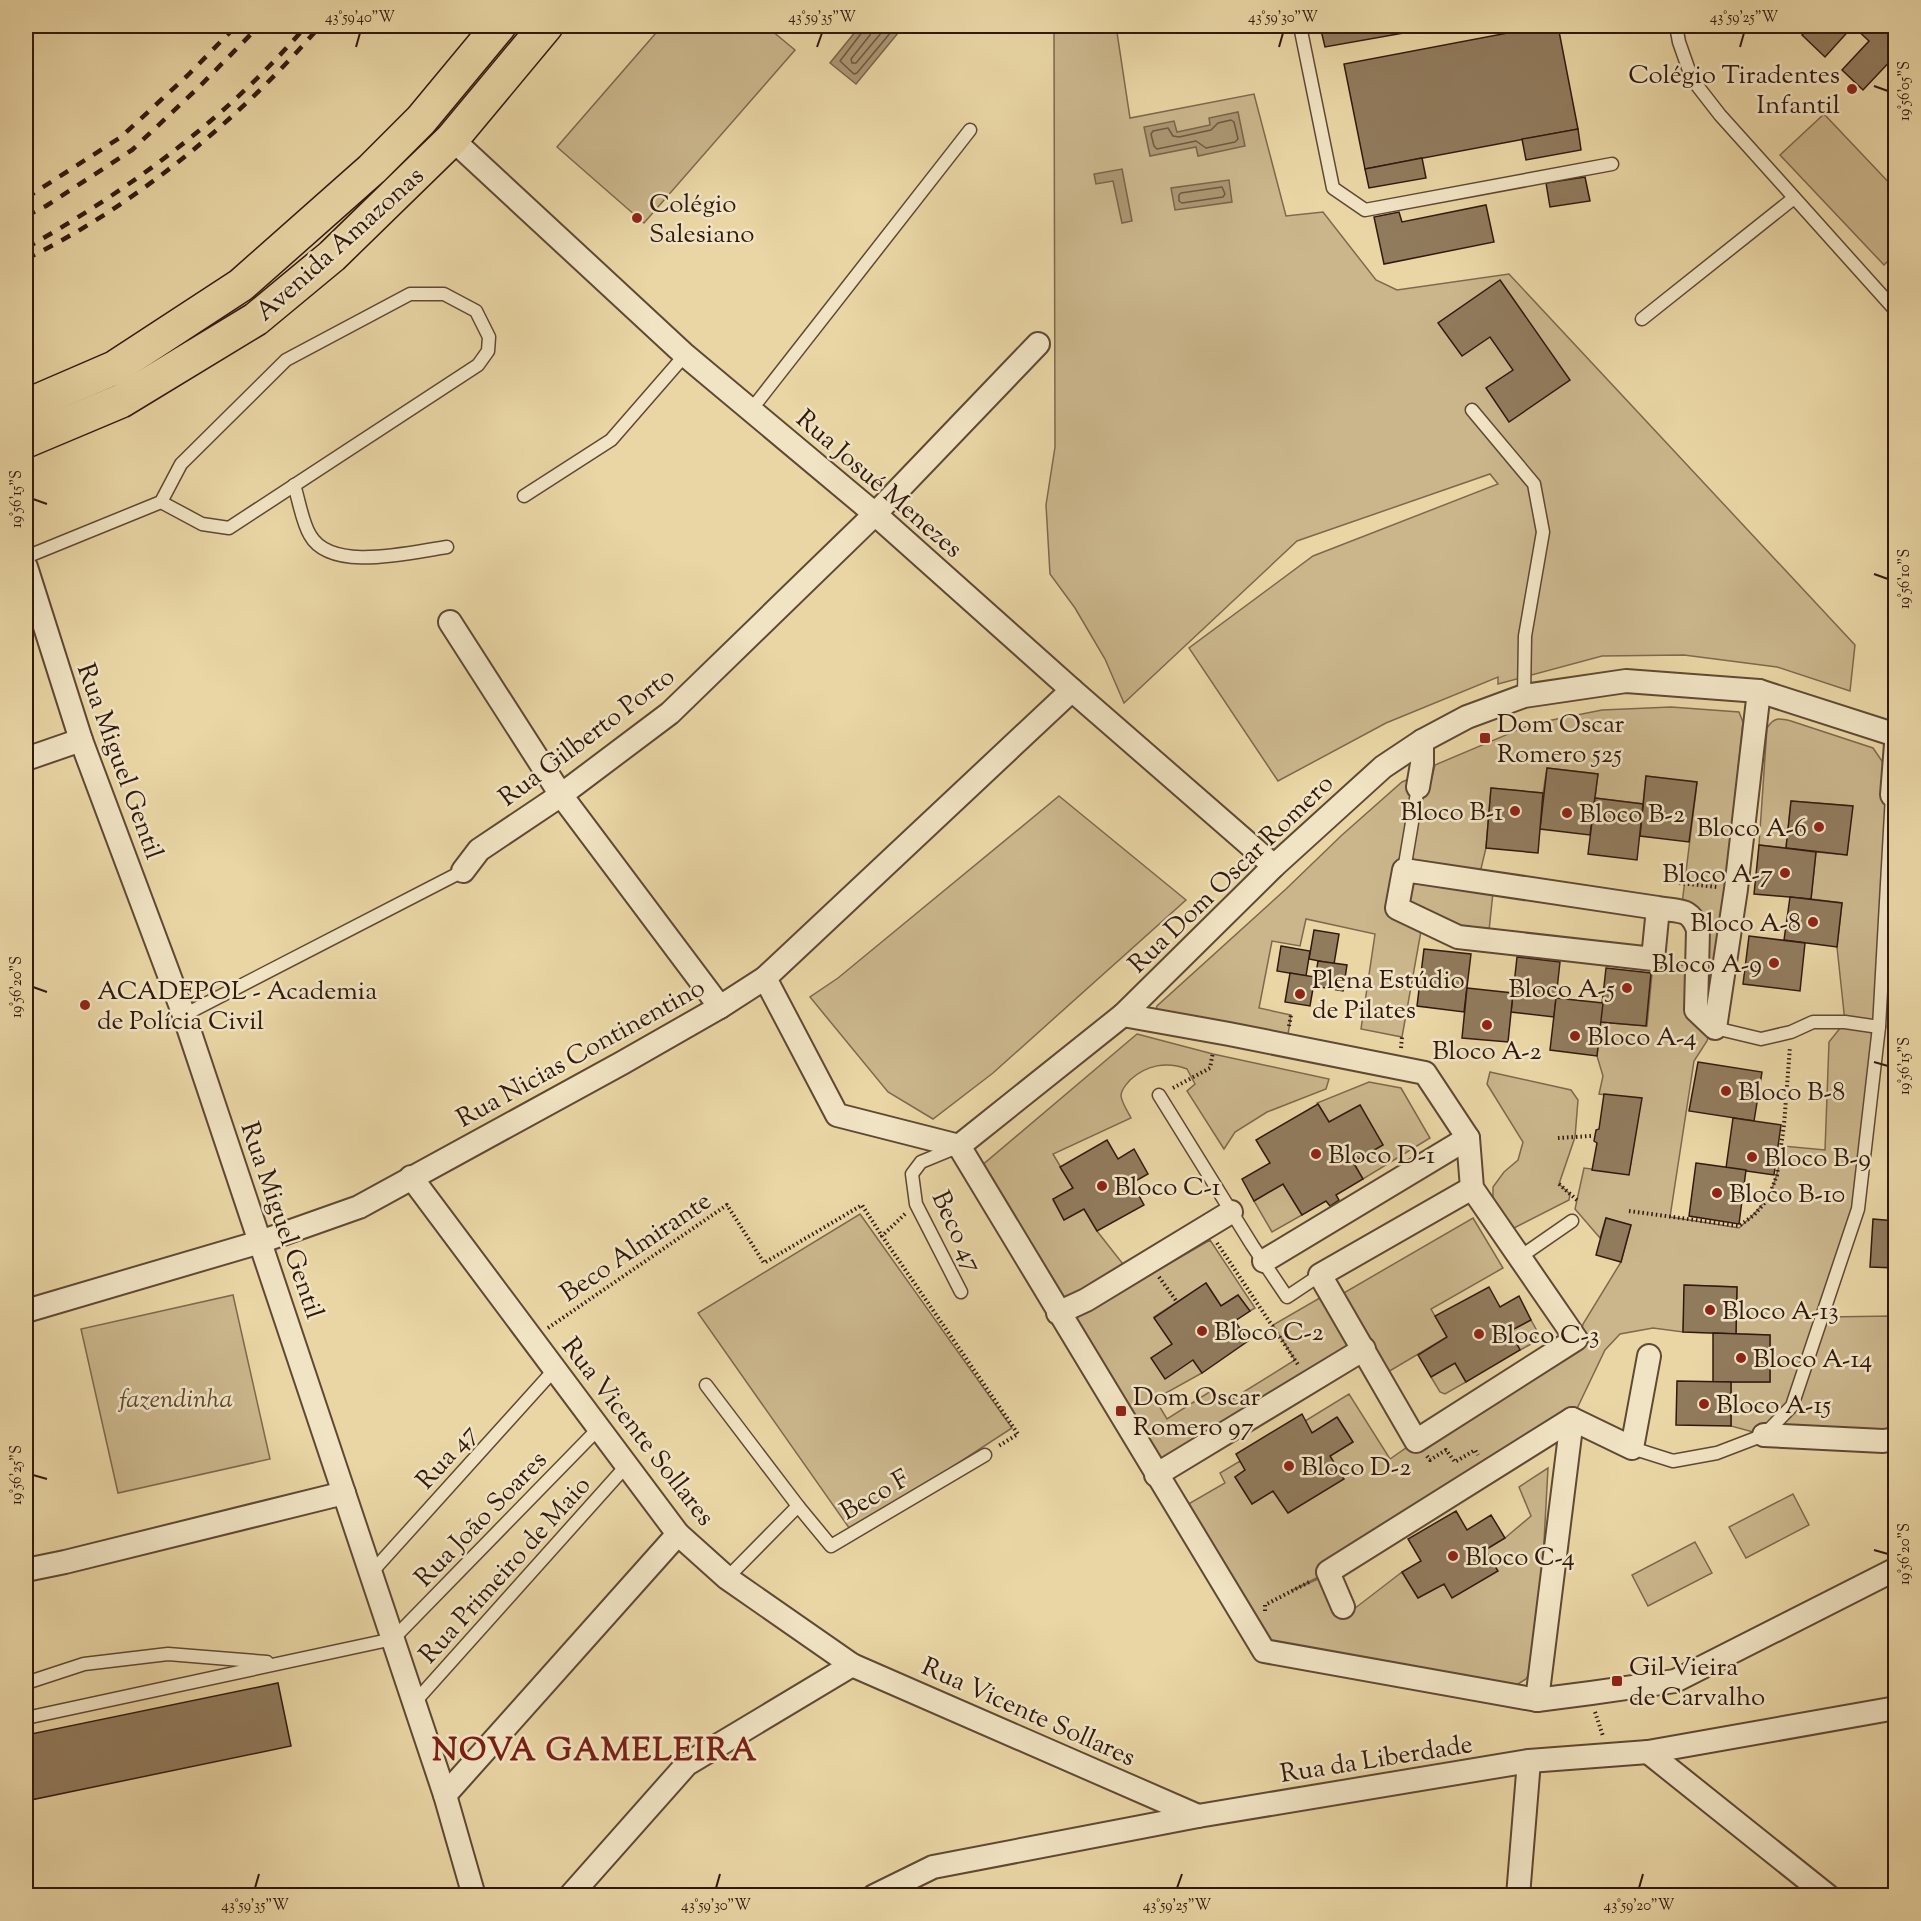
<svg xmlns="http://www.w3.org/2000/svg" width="1921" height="1921" font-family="'Sorts Mill Goudy',serif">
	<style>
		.green { fill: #cbb68c; stroke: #7e684e; stroke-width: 1.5 }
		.water { fill: #ab9672; stroke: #7a644a; stroke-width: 1.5 }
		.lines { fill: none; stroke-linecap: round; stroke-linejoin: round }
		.shore { stroke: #6e5840; stroke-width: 1.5 }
		.building { fill: #917b5d; stroke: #31190f; stroke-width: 1.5 }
		.lane-casing { stroke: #5f4834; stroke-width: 15 }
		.street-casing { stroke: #5f4834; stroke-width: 26 }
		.primary-casing { stroke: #31190f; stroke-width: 36 }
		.path { stroke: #31190f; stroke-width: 4; stroke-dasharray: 1.5 3; stroke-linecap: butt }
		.lane { stroke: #f1e4c4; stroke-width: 12 }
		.street { stroke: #f1e4c4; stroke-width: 22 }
		.primary { stroke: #ead6a5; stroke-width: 33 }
		.rail { stroke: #31190f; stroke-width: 4.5; stroke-dasharray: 10 10; stroke-linecap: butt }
		.ticks { fill: none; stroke: #31190f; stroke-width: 2 }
		.poi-dot { fill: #8f2418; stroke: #f1e4c4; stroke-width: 2 }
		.labels { text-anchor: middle; stroke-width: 5; stroke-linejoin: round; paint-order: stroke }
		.poi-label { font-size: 26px; fill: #31190f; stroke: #f1e4c4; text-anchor: start }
		.street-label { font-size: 26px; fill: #31190f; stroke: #f1e4c4 }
		.park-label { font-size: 26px; font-style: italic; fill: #5f4834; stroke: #f1e4c4 }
		.district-label { font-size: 32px; font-weight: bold; letter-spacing: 1.5px; fill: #7a1f14; stroke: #f1e4c4 }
		.neatline { fill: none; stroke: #31190f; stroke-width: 2 }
		.ticks-label { font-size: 15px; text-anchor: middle; fill: #31190f }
	</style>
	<rect width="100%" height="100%" fill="#ead6a5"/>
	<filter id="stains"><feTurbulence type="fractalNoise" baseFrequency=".00333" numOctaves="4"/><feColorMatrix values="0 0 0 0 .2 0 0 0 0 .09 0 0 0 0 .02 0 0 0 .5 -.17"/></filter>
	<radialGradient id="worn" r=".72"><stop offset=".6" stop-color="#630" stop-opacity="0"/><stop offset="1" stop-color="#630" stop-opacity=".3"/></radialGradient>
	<g class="green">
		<path d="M662,26H766L795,50L644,223L557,147Z"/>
		<path d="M1108,26H1116L1130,118L1254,94L1286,216L1323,212L1376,280L1397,290L1509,274L1855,645L1850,691L1777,667L1684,655L1602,656L1498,684V677L1386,723L1278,781L1189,648L1313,556L1498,484L1490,474L1297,541L1124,703L1105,659L1075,608L1050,574L1046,505L1055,447L1054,33Z"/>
		<path d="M1824,114L1895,189V254L1884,265L1780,155Z"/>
		<path d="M1671,707L1739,712L1743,722L1711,1028L1707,1041L1694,1061L1670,1217L1739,1228C1771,1201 1776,1186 1783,1146L1825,1150L1829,1042L1845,1022L1837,947L1842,903L1811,899L1816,852L1847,855L1852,806L1791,801L1786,848L1759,845L1767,728C1774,717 1779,718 1791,721L1873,748L1882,761L1892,795L1858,1209L1823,1317L1895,1316V1439L1764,1435L1731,1426V1382H1770V1335L1736,1334L1737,1287L1685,1285L1683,1332L1653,1328L1620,1334L1605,1350L1572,1419L1328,1572L1291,1591L1318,1579L1341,1619L1402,1572L1418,1598L1444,1584L1452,1597L1497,1571L1485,1550L1505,1538L1531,1516L1519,1487L1548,1468L1541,1597L1533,1666L1526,1679L1518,1684L1512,1685L1272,1641L1264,1635L1185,1506L1225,1483L1220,1473L1240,1461L1245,1470L1235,1477L1252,1504L1273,1491L1288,1513L1343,1479L1330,1456L1353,1442L1338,1418L1312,1433L1305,1421L1349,1394L1390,1459L1416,1441L1579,1341L1583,1324L1621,1262L1631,1225L1606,1218L1600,1238L1575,1209L1584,1168L1629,1174L1641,1099L1599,1094L1603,1076L1597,1056L1600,1022L1647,1026L1653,963L1692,966L1698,930L1681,912L1697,783L1646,776L1643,804L1595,798L1598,774L1547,768L1543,793L1491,788L1486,848L1478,881L1494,883L1488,940L1423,920L1402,1037L1361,1029L1375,934L1306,919L1300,946L1272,941L1259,1008L1291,1015L1287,1041L1156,1010L1157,1006L1286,889L1342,835L1402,782L1411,778L1430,785L1435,765L1532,724L1602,710Z"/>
		<path d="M1059,796L1186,900L993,1073L933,1119L888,1092L810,997L838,978Z"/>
		<path d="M1137,1034L1213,1054L1329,1079L1326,1089L1267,1112L1235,1132L1224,1149L1187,1091L1195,1084L1187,1069C1167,1061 1146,1065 1130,1080C1126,1085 1121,1089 1121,1096C1122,1103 1128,1112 1131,1118L1053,1154L1073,1188L1053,1200L1064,1220L1084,1209L1097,1231L1130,1273L1064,1307L980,1167Z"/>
		<path d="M1490,1072L1571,1090L1578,1100L1575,1137L1559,1184L1570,1194L1569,1200L1510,1230L1493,1214V1187L1504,1172L1518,1160L1523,1142L1487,1084Z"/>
		<path d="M1369,1082L1401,1088L1430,1138L1363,1179L1353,1162L1383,1145L1360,1105L1329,1122L1317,1103Z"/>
		<path d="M1283,1184L1302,1215L1272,1232L1254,1201Z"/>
		<path d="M860,1214L1012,1428L852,1532L698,1313Z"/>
		<path d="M1473,1218L1503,1268L1431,1309L1447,1337L1388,1372L1342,1294Z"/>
		<path d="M1210,1240L1255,1308L1250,1311L1238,1295L1221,1306L1206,1283L1154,1317L1172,1344L1193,1360L1202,1373L1155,1399L1167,1419L1211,1391L1221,1406L1295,1360L1273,1325L1330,1292L1364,1349L1157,1462L1072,1320Z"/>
		<path d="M233,1295L270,1459L118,1493L81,1329Z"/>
		<path d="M1531,1320L1537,1331L1535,1342L1520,1350L1510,1331Z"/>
		<path d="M1455,1363L1466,1382L1445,1394L1440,1392L1431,1377Z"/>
		<path d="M1793,1494L1809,1525L1746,1558L1729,1527Z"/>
		<path d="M1695,1542L1712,1573L1648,1606L1632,1575Z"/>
	</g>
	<g class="water">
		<path d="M860,26L903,27L856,84L830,63Z"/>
		<path d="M1238,112L1245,146L1198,156L1196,147L1150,156L1144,127L1174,121L1177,132L1210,125L1209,118Z"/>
		<path d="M1122,169L1132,221L1122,223L1113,181L1096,184L1094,174Z"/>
		<path d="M1229,180L1232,202L1175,210L1171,188Z"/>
	</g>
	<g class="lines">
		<g class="shore">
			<path d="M865,26L863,31L840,61L854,74L857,73L896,26"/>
			<path d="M872,26L870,35L851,59L852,63H856L887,26"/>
			<path d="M1231,120L1234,122L1238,139L1235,142L1206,148L1196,141L1157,149L1154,146L1151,134L1153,131L1168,128L1173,136L1179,137L1211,130L1218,123Z"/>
			<path d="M1222,187L1225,194L1223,197L1182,203L1179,201V195L1181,193Z"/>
		</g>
	</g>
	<g class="building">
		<path d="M1320,26H1443L1325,47Z"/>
		<path d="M1544,26H1558L1578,129L1365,169L1344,64Z"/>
		<path d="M1811,26H1873L1880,32L1886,26H1896V55L1863,90L1842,70L1869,41L1853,26L1825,57L1802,35Z"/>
		<path d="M1578,129L1581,150L1526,160L1522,139Z"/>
		<path d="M1422,158L1426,178L1369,188L1365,169Z"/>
		<path d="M1585,177L1590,201L1550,207L1546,183Z"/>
		<path d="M1486,205L1494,242L1384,264L1374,217L1399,212L1402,222Z"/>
		<path d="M1500,280L1570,380L1509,422L1486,388L1513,370L1490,337L1462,356L1438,323Z"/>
		<path d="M1547,768L1598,774L1590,835L1540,829Z"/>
		<path d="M1646,776L1697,782L1689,842L1640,836Z"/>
		<path d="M1491,788L1543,793L1538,853L1486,848Z"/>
		<path d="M1595,798L1643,804L1637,860L1588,854Z"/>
		<path d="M1791,801L1853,806L1847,855L1786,848Z"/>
		<path d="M1759,845L1816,852L1811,899L1754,894Z"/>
		<path d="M1790,897L1842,903L1837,947L1784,940Z"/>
		<path d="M1314,930L1339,934L1334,964L1309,959Z"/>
		<path d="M1749,936L1805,943L1800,991L1743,984Z"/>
		<path d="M1281,946L1310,951L1306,976L1277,971Z"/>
		<path d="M1424,949L1471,954L1464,1012L1417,1006Z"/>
		<path d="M1517,957L1560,962L1554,1017L1511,1012Z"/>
		<path d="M1318,961L1347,965L1343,991L1314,986Z"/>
		<path d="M1606,968L1651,973L1646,1026L1600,1022Z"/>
		<path d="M1290,973L1315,977L1310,1006L1285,1002Z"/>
		<path d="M1467,988L1513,993L1508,1042L1462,1038Z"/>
		<path d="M1556,998L1603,1003L1597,1056L1550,1050Z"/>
		<path d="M1698,1062L1762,1072L1754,1121L1689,1111Z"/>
		<path d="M1604,1094L1642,1098L1629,1175L1592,1170L1597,1143L1594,1141L1596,1130L1599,1129Z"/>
		<path d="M1318,1104L1329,1122L1360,1105L1383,1145L1353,1162L1363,1179L1336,1195L1339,1200L1330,1206L1326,1201L1302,1215L1283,1184L1254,1201L1242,1179L1270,1163L1256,1140Z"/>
		<path d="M1733,1118L1781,1125L1774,1175L1726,1168Z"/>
		<path d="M1107,1140L1118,1159L1134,1149L1148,1174L1132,1183L1144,1205L1097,1231L1084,1209L1064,1220L1053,1199L1073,1188L1060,1167Z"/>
		<path d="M1696,1163L1746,1170L1739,1224L1689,1216Z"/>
		<path d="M1606,1218L1631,1225L1621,1262L1596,1255Z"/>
		<path d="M1873,1219L1896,1221V1268L1870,1267Z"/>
		<path d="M1206,1283L1221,1306L1238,1295L1250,1311L1235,1321L1248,1341L1202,1373L1193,1360L1165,1379L1151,1358L1172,1344L1154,1318Z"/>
		<path d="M1684,1285L1737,1287L1736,1334L1683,1332Z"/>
		<path d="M1489,1287L1500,1307L1519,1296L1531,1320L1510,1331L1520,1350L1466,1382L1455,1363L1431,1377L1418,1355L1447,1337L1435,1316Z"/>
		<path d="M1713,1333L1770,1335V1382H1713Z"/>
		<path d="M1677,1381L1731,1382V1426L1676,1425Z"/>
		<path d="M1302,1414L1312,1433L1337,1417L1353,1442L1330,1456L1344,1479L1288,1513L1273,1491L1252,1504L1235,1477L1245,1470L1236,1454Z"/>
		<path d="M1456,1511L1467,1530L1491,1515L1505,1538L1485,1550L1498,1571L1452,1598L1444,1584L1418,1598L1402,1572L1421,1561L1408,1539Z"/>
		<path d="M278,1683L291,1746L26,1801V1735Z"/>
	</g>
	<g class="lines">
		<g class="lane-casing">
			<g id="lane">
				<path d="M1300,26L1333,188L1365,210L1612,164"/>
				<path d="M1676,26L1679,42L1692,79L1720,115L1896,311"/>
				<path d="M1642,319L1794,198"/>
				<path d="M751,410L970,130"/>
				<path d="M1472,410L1534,484L1543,532L1525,636L1524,696"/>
				<path d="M294,485C299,500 302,522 310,535C331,573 411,552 447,547"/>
				<path d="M524,496L611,440L685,355"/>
				<path d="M26,557L161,502L202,524L229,528L478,365L488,351L489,337L476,311L444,294H410L286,360L181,464L161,502"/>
				<path d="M1404,870L1418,787"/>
				<path d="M184,1015L463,871"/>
				<path d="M1715,1028L1761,1039L1791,1032L1813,1022H1845L1879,1027"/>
				<path d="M1159,1095L1252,1245L1287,1297L1320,1275"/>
				<path d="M955,1148L921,1162L912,1174L916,1204L961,1292"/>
				<path d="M1520,1257L1572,1221"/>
				<path d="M706,1385L798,1506"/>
				<path d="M1632,1448L1673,1461L1717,1453L1764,1435L1792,1406L1858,1209L1879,1027L1892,795"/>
				<path d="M371,1573L555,1369"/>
				<path d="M727,1578L798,1506L831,1546L985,1455"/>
				<path d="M26,1683L84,1664L168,1654L267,1662"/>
				<path d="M414,1703L627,1465"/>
				<path d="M26,1718L393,1639L599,1428"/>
			</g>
		</g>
		<g class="street-casing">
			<g id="street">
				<path d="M452,139L685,355L875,514L1072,690L1274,866"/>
				<path d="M26,567L81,740L184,1015L445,1795L474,1896"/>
				<path d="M450,622L561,795L720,1007"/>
				<path d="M26,759L81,740"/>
				<path d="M1418,787L1422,764V741"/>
				<path d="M1892,795L1896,744"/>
				<path d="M463,871L479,850L561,795L670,713L875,514L1038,344"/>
				<path d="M1658,908L1653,959L1458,937L1397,908L1404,870L1658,908C1679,912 1690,907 1698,930L1696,1010L1715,1028L1736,889L1759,691"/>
				<path d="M765,978L837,1115L959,1146"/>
				<path d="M1123,1015L1229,1034L1425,1073L1468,1138L1472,1188L1320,1275L1416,1441L1576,1339L1472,1188"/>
				<path d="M959,1146L1264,1651L1537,1700L1591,1693L1675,1681L1896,1569"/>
				<path d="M959,1146L1123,1015L1274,866L1383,767L1422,741L1467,717L1524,696L1626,681L1759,691L1896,735"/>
				<path d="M411,1177L678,1534L727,1578L852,1665L1198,1816"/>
				<path d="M1264,1261L1468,1138"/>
				<path d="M26,1311L260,1242L359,1207L622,1063L720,1007L765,978L1072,690"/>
				<path d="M1058,1313L1086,1300L1231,1212"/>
				<path d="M1764,1435L1883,1441L1896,1439"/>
				<path d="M1156,1475L1364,1349"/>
				<path d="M26,1570L65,1562L344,1493"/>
				<path d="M1343,1607L1328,1572L1572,1419"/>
				<path d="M1537,1700L1572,1419L1632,1448L1649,1356"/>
				<path d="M1648,1752L1828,1896"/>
				<path d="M445,1795L678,1534"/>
				<path d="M570,1896L687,1764L852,1665"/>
				<path d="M874,1896L933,1867L1198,1816L1529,1761L1648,1752L1896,1708"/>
				<path d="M1518,1896L1529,1761"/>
			</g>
		</g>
		<g class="primary-casing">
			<g id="primary">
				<path d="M26,406L114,368L241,285L372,169L421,120L499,26"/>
				<path d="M26,441L121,401L256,319L332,256L452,139L546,26"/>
			</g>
		</g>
		<g class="path">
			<path d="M1679,883L1717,887"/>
			<path d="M1289,1026L1291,1015"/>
			<path d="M1401,1048L1402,1037"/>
			<path d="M1173,1088L1210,1068L1213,1052"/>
			<path d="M1558,1138L1591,1136"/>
			<path d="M1559,1184L1577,1200"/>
			<path d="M1629,1211L1739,1226L1754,1215L1768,1199L1777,1175L1784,1125L1790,1047"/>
			<path d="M905,1214L882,1236L1018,1434L997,1447"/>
			<path d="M1217,1243L1299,1366"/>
			<path d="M1159,1277L1177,1302"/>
			<path d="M548,1328L727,1205L764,1263L862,1205L882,1236"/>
			<path d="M1427,1456L1430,1460L1446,1450L1455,1462L1475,1450L1478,1455"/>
			<path d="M1265,1611V1605L1311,1581"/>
			<path d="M1595,1712L1603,1736"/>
		</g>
		<use href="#lane" class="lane"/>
		<use href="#street" class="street"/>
		<use href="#primary" class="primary"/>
		<g class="rail">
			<path d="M26,198L121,137L188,75L236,26"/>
			<path d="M26,216L46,206L132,150L199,87L259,26"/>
			<path d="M26,248C132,188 226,119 306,26"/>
			<path d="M26,259C135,206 241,118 320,26"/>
		</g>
	</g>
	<path class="ticks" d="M356,47L360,33M817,47L822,33M1279,47L1283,33M1740,47L1744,33M1874,86L1888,91M33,499L47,504M1874,574L1888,579M33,987L47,992M1874,1062L1888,1066M33,1475L47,1479M1874,1550L1888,1554M255,1888L259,1874M716,1888L720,1874M1177,1888L1182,1874M1639,1888L1643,1874"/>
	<g class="poi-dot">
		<circle cx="1852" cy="89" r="6"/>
		<circle cx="637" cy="218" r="6"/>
		<rect x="1479" y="732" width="12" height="12" rx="3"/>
		<circle cx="1515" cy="811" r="6"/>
		<circle cx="1567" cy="813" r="6"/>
		<circle cx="1819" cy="827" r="6"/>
		<circle cx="1785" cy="873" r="6"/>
		<circle cx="1813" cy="922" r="6"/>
		<circle cx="1774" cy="963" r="6"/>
		<circle cx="1627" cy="988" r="6"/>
		<circle cx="1300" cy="994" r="6"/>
		<circle cx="85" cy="1005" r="6"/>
		<circle cx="1487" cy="1025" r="6"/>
		<circle cx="1575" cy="1036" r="6"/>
		<circle cx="1726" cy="1091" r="6"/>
		<circle cx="1316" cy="1154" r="6"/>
		<circle cx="1752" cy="1157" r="6"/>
		<circle cx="1102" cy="1186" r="6"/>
		<circle cx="1717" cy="1193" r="6"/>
		<circle cx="1710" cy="1310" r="6"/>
		<circle cx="1202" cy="1331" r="6"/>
		<circle cx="1479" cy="1334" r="6"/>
		<circle cx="1741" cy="1358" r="6"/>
		<circle cx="1704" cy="1404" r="6"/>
		<rect x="1115" y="1405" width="12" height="12" rx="3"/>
		<circle cx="1289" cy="1466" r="6"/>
		<circle cx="1453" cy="1556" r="6"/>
		<rect x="1611" y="1675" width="12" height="12" rx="3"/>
	</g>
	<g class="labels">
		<g class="poi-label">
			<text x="1840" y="83" text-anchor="end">Colégio Tiradentes<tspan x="1840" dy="30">Infantil</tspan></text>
			<text x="649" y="212">Colégio<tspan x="649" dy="30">Salesiano</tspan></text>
			<text x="1497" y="732">Dom Oscar<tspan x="1497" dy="30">Romero 525</tspan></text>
			<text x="1503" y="820" text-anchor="end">Bloco B-1</text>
			<text x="1579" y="822">Bloco B-2</text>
			<text x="1807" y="836" text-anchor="end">Bloco A-6</text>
			<text x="1773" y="882" text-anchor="end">Bloco A-7</text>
			<text x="1801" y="931" text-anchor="end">Bloco A-8</text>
			<text x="1762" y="972" text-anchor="end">Bloco A-9</text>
			<text x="1312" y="988">Plena Estúdio<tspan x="1312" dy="30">de Pilates</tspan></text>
			<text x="1615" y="997" text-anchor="end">Bloco A-5</text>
			<text x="97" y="999">ACADEPOL - Academia<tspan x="97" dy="30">de Polícia Civil</tspan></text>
			<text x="1587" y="1045">Bloco A-4</text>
			<text x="1487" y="1059" text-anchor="middle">Bloco A-2</text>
			<text x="1738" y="1100">Bloco B-8</text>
			<text x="1328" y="1163">Bloco D-1</text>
			<text x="1764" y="1166">Bloco B-9</text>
			<text x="1114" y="1195">Bloco C-1</text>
			<text x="1729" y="1202">Bloco B-10</text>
			<text x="1722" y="1319">Bloco A-13</text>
			<text x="1214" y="1340">Bloco C-2</text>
			<text x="1491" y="1343">Bloco C-3</text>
			<text x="1753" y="1367">Bloco A-14</text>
			<text x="1133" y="1405">Dom Oscar<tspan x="1133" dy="30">Romero 97</tspan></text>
			<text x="1716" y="1413">Bloco A-15</text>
			<text x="1301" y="1475">Bloco D-2</text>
			<text x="1465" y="1565">Bloco C-4</text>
			<text x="1629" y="1675">Gil Vieira<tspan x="1629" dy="30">de Carvalho</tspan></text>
		</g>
		<g class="street-label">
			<text transform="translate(339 243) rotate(-42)" y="9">Avenida Amazonas</text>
			<text transform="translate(880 483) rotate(41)" y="9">Rua Josué Menezes</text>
			<text transform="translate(586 736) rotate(-37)" y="9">Rua Gilberto Porto</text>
			<text transform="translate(121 761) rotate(70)" y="9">Rua Miguel Gentil</text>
			<text transform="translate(1230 873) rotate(-44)" y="9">Rua Dom Oscar Romero</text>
			<text transform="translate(580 1052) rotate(-29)" y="9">Rua Nicias Continentino</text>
			<text transform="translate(283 1220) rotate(71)" y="9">Rua Miguel Gentil</text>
			<text transform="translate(958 1231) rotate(65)" y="9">Beco 47</text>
			<text transform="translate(635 1246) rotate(-34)" y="9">Beco Almirante</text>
			<text transform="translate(639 1431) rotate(52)" y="9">Rua Vicente Sollares</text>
			<text transform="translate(446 1456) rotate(-48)" y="9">Rua 47</text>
			<text transform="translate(874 1494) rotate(-30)" y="9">Beco F</text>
			<text transform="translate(480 1518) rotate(-46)" y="9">Rua João Soares</text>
			<text transform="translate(504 1569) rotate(-48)" y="9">Rua Primeiro de Maio</text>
			<text transform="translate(1029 1711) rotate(24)" y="9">Rua Vicente Sollares</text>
			<text transform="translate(1376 1758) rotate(-9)" y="9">Rua da Liberdade</text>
		</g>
		<g class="park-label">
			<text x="176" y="1407">fazendinha</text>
		</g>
		<g class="district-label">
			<text x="595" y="1760">NOVA GAMELEIRA</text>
		</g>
	</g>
	<rect width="1921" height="1921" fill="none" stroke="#ead6a5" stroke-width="66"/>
	<rect x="33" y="33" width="1855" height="1855" class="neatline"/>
	<g class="ticks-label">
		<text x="360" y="22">43°59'40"W</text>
		<text x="822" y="22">43°59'35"W</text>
		<text x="1283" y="22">43°59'30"W</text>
		<text x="1744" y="22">43°59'25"W</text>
		<text transform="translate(1904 91) rotate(-90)" y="5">19°56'05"S</text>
		<text transform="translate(16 499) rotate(-90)" y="5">19°56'15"S</text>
		<text transform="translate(1904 579) rotate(-90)" y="5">19°56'10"S</text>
		<text transform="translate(16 987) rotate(-90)" y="5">19°56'20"S</text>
		<text transform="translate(1904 1066) rotate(-90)" y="5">19°56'15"S</text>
		<text transform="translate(16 1475) rotate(-90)" y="5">19°56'25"S</text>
		<text transform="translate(1904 1554) rotate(-90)" y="5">19°56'20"S</text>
		<text x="255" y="1910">43°59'35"W</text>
		<text x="716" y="1910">43°59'30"W</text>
		<text x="1177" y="1910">43°59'25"W</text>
		<text x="1639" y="1910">43°59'20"W</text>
	</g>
	<rect width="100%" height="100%" filter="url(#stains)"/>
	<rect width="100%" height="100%" fill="url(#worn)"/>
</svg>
